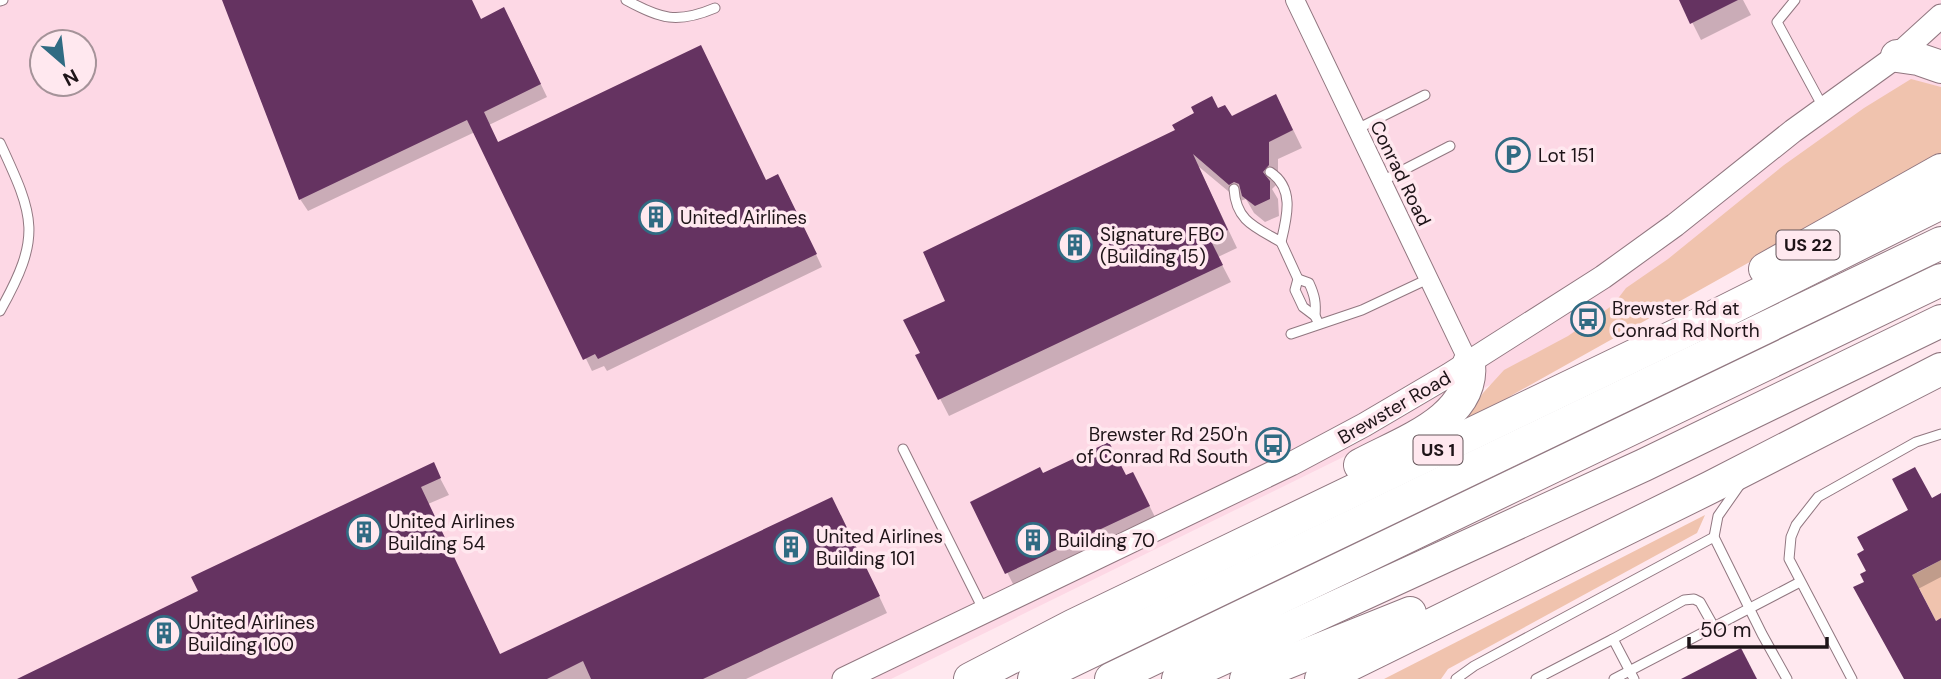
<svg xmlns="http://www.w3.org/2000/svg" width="1941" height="679" font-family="'DM Sans',sans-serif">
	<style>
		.built { fill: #fdd8e5; fill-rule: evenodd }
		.green { fill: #f0c3ae }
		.shadow { fill: #0003 }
		.building { fill: #653361 }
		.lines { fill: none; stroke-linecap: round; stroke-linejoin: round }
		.service-casing { stroke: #917780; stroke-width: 11 }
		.minor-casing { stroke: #917780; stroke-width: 20 }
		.tertiary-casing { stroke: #917780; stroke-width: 25 }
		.motorway-casing { stroke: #917780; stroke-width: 34 }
		.service { stroke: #fff; stroke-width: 9 }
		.minor { stroke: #fff; stroke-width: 18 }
		.tertiary { stroke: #fff; stroke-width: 23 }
		.motorway { stroke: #fff; stroke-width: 32 }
		.labels { text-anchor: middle; stroke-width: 7; stroke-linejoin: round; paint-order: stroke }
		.shield { fill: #ffe8ef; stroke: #625458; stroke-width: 2 }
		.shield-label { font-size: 18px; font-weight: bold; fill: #1e1418 }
		.poi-label { font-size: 19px; fill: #1e1418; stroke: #ffe8ef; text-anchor: start }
		.street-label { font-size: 19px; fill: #1e1418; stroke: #ffe8ef }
	</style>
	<rect width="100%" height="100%" fill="#ffe8ef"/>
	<path class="built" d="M0,0H1941V146L1677,293L891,679H0ZM42,42H84V84H42Z"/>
	<g class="green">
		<path d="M1911,79L1941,87V157L1898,179L1514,394L1469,422L1466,419L1483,393L1504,370L1568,336L1613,305L1626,288L1668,259L1784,165L1864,108Z"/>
		<path d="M1705,515L1697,533L1448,669L1441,679H1384Z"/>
		<path d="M1941,560V625L1938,620L1936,621L1920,590L1892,591L1916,571L1917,573Z"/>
	</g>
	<g class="shadow">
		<path d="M224,0H471L481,20L511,22L547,97L489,125L499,144L767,182L785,189L822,267L607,371L604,366L592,371L475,132L308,211L300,199Z"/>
		<path d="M1681,0H1743L1751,15L1701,40Z"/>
		<path d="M1218,110L1231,118L1285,113L1302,148L1278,159V183L1272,189L1278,199L1279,216L1265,222L1254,213L1246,199L1240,201L1198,166L1237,248L1218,257L1231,282L949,416L918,356L922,354L947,301Z"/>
		<path d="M433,465L449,495L428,504L500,655L841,515L887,613L746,679H21L200,592Z"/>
		<path d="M1043,475L1126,477L1142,491L1158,523L1016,590L972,502Z"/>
		<path d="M1941,495V577L1918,589L1941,632V679H1906L1866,582L1868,572L1931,500Z"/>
	</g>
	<g class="building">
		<path d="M222,0H472L481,19L504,7L541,84L484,112L498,142L701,45L766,180L778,174L817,254L598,359L595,354L583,360L467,120L299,200Z"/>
		<path d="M1679,0H1738L1690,24Z"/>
		<path d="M1276,94L1293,130L1269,142V165L1263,172L1270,181V199L1255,206L1242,196L1239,184L1234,182L1229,185L1193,154L1228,230L1210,239L1223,265L938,400L915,355L920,353L903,320L945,301L923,252L1175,130L1172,125L1194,113L1191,107L1212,96L1218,108L1225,105L1232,116Z"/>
		<path d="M1109,442L1126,475L1133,472L1150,506L1005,574L970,502L1040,467L1043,473Z"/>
		<path d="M434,462L441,478L421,487L500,654L832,497L880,596L703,679H591L583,661L547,679H17L198,591L191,577Z"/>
		<path d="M1915,467L1932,498L1941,493V560L1912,575L1936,621L1941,618V679H1904L1853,587L1864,582L1860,574L1866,571L1857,554L1864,550L1857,537L1908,510L1892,479Z"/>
		<path d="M1741,648L1757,679H1681Z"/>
	</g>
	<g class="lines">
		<g class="service-casing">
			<g id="service">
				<path d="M626,0C661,19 677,24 715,8"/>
				<path d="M1795,0L1777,22L1823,107"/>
				<path d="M0,1L3,0"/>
				<path d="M1357,129L1425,95"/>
				<path d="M0,143C35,218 42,236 0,311"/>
				<path d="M1382,181L1450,146"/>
				<path d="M1234,189C1236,221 1255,227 1281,242C1287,217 1295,188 1270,172"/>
				<path d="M1281,242L1298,279L1295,290L1303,307L1315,316L1319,324"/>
				<path d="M1298,279L1309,283C1315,296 1316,303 1315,316"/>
				<path d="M1291,334L1362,310L1428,279"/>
				<path d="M903,449L984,611"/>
				<path d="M1739,486L1718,516L1714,537L1762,634L1787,679"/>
				<path d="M1613,639L1684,600L1694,599L1700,602L1714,627"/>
				<path d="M1456,679L1474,666L1714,537"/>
				<path d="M1536,679L1613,639L1634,679"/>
				<path d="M1614,679L1800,582"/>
				<path d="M1852,679L1789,559L1791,537L1796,525L1818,497L1916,442L1941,434"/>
			</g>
		</g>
		<g class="minor-casing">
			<path id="minor" d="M1295,0L1469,363"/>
		</g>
		<g class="tertiary-casing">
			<path id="tertiary" d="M844,679L1291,464L1364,425L1449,375L1603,277L1675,225L1793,131L1897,56L1941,16"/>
		</g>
		<g class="motorway-casing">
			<g id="motorway">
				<path d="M1897,56L1918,59L1941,67"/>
				<path d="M1765,269L1941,170"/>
				<path d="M1360,465C1400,443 1475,419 1469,363"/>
				<path d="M970,679L1072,626L1683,332L1941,203"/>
				<path d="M1034,679L1941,243"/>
				<path d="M1111,679L1941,280"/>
				<path d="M1178,679L1644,465L1941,321"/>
				<path d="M1246,679L1410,613"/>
				<path d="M1321,679L1711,487L1941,369"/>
			</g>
		</g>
		<use href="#service" class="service"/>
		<use href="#minor" class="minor"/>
		<use href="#tertiary" class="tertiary"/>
		<use href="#motorway" class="motorway"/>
	</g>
	<defs>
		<g id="parking-ring" transform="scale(1.75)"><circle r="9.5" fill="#ffe8ef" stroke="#306b83" stroke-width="1.5"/><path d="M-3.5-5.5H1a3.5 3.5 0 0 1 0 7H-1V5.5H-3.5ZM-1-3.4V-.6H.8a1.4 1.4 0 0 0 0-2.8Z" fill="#306b83"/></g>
		<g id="building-ring" transform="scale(1.75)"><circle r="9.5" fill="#ffe8ef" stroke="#306b83" stroke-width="1.5"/><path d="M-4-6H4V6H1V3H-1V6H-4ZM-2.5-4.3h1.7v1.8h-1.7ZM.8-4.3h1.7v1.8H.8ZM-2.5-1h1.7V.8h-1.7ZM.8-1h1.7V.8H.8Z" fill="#306b83"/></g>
		<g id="bus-ring" transform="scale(1.75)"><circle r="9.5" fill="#ffe8ef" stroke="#306b83" stroke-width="1.5"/><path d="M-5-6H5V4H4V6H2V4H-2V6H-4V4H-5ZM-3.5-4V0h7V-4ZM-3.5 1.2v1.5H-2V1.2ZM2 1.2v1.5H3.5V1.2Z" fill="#306b83"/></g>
	</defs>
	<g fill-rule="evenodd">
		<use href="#parking-ring" x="1513" y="155"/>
		<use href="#building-ring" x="656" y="217"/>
		<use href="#building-ring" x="1075" y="245"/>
		<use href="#bus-ring" x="1588" y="319"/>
		<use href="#bus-ring" x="1273" y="445"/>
		<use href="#building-ring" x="364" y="532"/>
		<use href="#building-ring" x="1033" y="540"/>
		<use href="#building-ring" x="791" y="547"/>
		<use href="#building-ring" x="164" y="633"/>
	</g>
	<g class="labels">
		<g class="shield">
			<rect x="1776.5" y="230.5" width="63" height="29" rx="5"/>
			<rect x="1413.5" y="435.5" width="49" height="29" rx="5"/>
		</g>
		<g class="shield-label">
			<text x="1808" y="251">US 22</text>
			<text x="1438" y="456">US 1</text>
		</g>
		<g class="poi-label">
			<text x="1538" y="162">Lot 151</text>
			<text x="680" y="224">United Airlines</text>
			<text x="1100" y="241">Signature FBO<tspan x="1100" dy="22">(Building 15)</tspan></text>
			<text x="1612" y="315">Brewster Rd at<tspan x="1612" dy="22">Conrad Rd North</tspan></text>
			<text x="1248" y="441" text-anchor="end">Brewster Rd 250'n<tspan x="1248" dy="22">of Conrad Rd South</tspan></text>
			<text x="388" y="528">United Airlines<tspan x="388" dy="22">Building 54</tspan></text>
			<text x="816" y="543">United Airlines<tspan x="816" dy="22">Building 101</tspan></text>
			<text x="1058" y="547">Building 70</text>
			<text x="188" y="629">United Airlines<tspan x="188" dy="22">Building 100</tspan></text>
		</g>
		<g class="street-label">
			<text transform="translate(1401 173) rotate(64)" y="7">Conrad Road</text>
			<text transform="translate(1394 407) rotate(-30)" y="7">Brewster Road</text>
		</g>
	</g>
	<g transform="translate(63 63) rotate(152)"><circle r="33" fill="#ffe8ef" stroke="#a59399" stroke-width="2"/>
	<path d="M0-5L12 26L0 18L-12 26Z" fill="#306b83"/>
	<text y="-10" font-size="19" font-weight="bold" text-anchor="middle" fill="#1e1418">N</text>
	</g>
	<path d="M1689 637v10h138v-10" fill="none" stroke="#1e1418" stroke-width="3.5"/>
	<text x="1700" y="637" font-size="21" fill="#1e1418" stroke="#ffe8ef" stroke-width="5" paint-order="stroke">50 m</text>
</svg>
